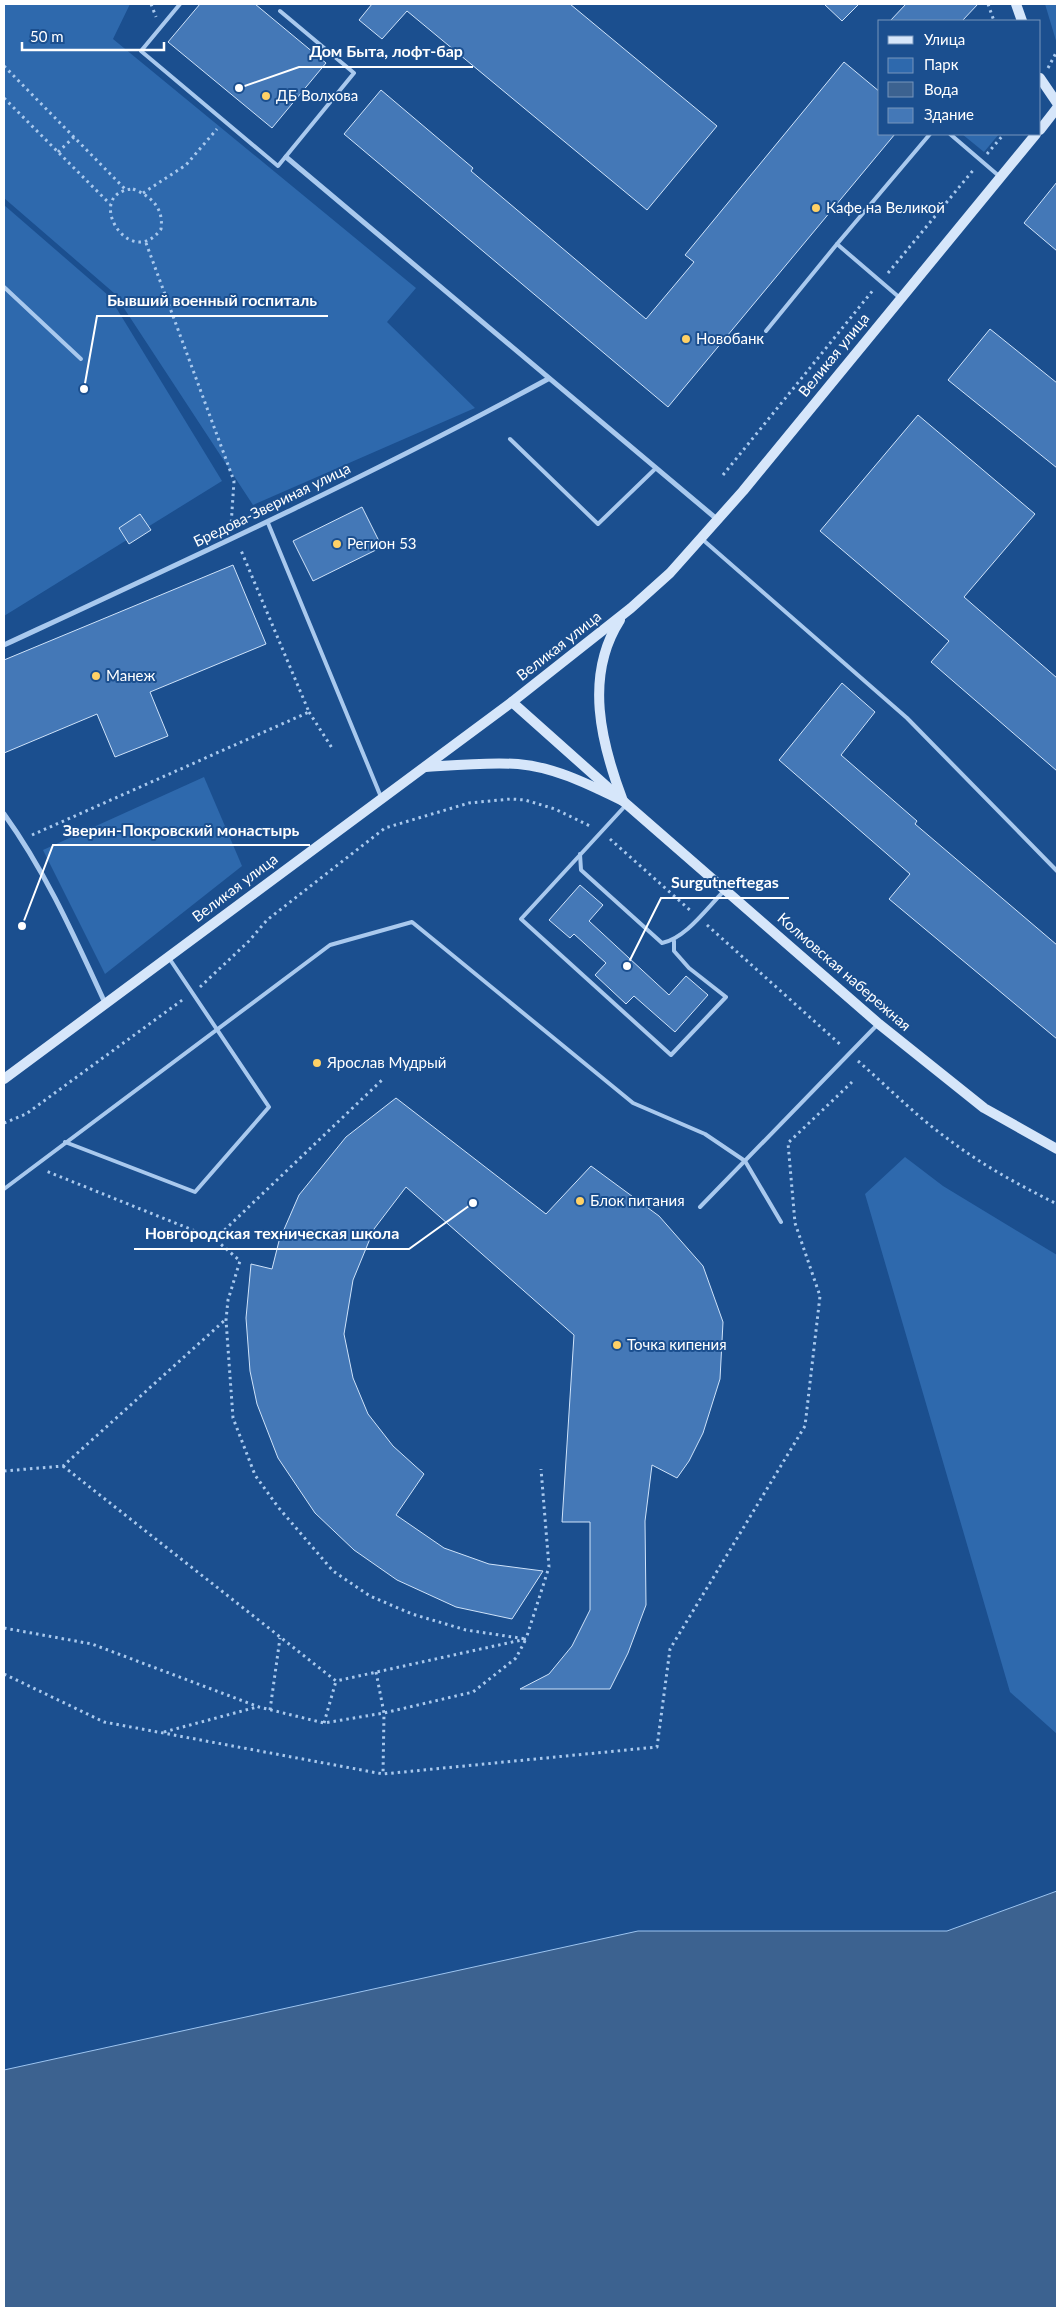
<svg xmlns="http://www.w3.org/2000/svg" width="1061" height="2312" font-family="Lato,sans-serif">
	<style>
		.green { fill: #2e69ad }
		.water { fill: #3c6290; stroke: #9cc4f0 }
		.building { fill: #4478b7; stroke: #cfe3fa }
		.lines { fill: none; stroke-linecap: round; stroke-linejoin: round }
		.path { stroke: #a9c9ee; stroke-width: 3; stroke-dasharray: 2.5 4; stroke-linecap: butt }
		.service { stroke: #a9c9ee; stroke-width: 4 }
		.minor { stroke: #a9c9ee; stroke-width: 5 }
		.secondary { stroke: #d6e6fa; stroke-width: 10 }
		.poi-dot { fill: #ffd166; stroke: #1b4f8f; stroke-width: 2 }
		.labels { text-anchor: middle; stroke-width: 4; stroke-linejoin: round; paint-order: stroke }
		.poi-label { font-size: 15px; fill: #fff; stroke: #1b4f8f; text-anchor: start }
		.street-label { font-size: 15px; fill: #fff; stroke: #1b4f8f }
		.leader { fill: none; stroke: #fff; stroke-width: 2 }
		.callout-dot { fill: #fff; stroke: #1b4f8f; stroke-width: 2 }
		.callout-label { font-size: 16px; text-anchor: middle; font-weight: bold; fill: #fff; stroke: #1b4f8f; stroke-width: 4; stroke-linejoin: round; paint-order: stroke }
	</style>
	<rect width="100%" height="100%" fill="#1b4f8f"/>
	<g class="green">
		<path d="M4,4H130L113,39L416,288L387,322L475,408L253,505L114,293L4,198Z"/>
		<path d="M1045,4H1057V44Z"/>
		<path d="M962,134H999L984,152Z"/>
		<path d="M4,205L109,296L222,481L4,616Z"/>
		<path d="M204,777L242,866L105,974L43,850Z"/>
		<path d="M905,1157L943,1186L1057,1255V1734L1010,1692L865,1194Z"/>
	</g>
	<path class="water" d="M1057,1891V2308H4V2070L638,1931H947Z"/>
	<g class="building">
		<path d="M200,4H255L326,63L272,128L168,42Z"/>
		<path d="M372,4H570L717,126L647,210L407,11L382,39L359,20Z"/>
		<path d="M824,4H859L842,21Z"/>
		<path d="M906,4H978L962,21H890Z"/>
		<path d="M844,62L880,92V134H895L668,407L344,134L381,90L473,168L471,171L646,319L694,262L685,255Z"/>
		<path d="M1057,182V251L1024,223Z"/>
		<path d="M990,329L1057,383V468L948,380Z"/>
		<path d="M918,415L1035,514L964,597L1057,678V771L931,662L949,641L820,531Z"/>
		<path d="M362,507L382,547L313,581L293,541Z"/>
		<path d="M140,514L151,530L129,544L119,528Z"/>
		<path d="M233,565L266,644L150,692L168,736L115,757L97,714L4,753V660Z"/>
		<path d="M842,683L875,712L841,755L917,821L915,824L1057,945V1039L889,899L910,874L779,760Z"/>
		<path d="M580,885L603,905L589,921L669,995L686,976L708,995L675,1032L634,996L626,1004L595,975L606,963L574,934L570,938L549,920Z"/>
		<path d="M396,1098L546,1214L591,1166L659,1216L703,1266L723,1322L720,1379L703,1433L689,1461L677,1478L652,1465L645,1521L646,1605L628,1653L610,1689H520L549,1674L572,1646L590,1610V1522H562L574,1335L406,1187L374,1229L353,1280L344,1334L353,1378L368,1414L393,1446L424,1474L396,1515L444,1548L489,1564L543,1571L512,1619L456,1607L397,1580L354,1550L315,1513L278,1458L257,1404L250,1371L246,1318L251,1264L272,1269L279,1241L299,1195L346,1137Z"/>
	</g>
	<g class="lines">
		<g class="path">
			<path d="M151,4L156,17"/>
			<path d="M988,4L994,21"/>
			<path d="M4,66L126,190"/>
			<path d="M1048,68L1057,51"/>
			<path d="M4,98L110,204"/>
			<path d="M58,152L74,137"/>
			<path d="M987,154L1004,134"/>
			<path d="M133,189C151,196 164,208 161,229C129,273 82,192 133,189Z"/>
			<path d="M143,193L186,165L217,129"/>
			<path d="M146,243L234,481L231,526"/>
			<path d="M888,273L975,168"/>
			<path d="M723,475L874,289"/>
			<path d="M309,712L332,748"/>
			<path d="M32,835L309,712L240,548"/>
			<path d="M610,839L691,911"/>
			<path d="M707,925L842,1046"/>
			<path d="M200,987L249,941L267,920L385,828L469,803L511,799L525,800L555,809L592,827"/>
			<path d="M858,1061C888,1087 916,1116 948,1139C982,1165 1019,1185 1057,1204"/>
			<path d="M4,1123L26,1114L185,998"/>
			<path d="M215,1239L383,1079"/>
			<path d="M63,1466L336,1681L526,1639L549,1567L541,1469"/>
			<path d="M4,1471L63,1466L225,1320"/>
			<path d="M4,1628L92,1644L259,1707L324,1723L384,1713L473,1692L516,1658L526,1639L466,1630L412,1614L370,1596L333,1571L278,1507L255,1475L233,1418L226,1320L228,1300L240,1261L215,1239L46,1171"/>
			<path d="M376,1672L384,1713L383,1774"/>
			<path d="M4,1674L104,1722L383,1774L657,1747L670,1649L805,1426L820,1296L795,1223L788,1143L852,1082"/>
			<path d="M270,1710L280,1638"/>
			<path d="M324,1723L336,1681"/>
			<path d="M164,1732L257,1707"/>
		</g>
		<g class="service">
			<path d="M180,4L141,51L278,166L354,73L280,11"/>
			<path d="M950,134L999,176"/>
			<path d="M4,287L81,359"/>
			<path d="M900,298L837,244L930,134"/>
			<path d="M766,331L837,244"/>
			<path d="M510,439L598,524L655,469"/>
			<path d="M268,523L381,797"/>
			<path d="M702,539L907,718L1057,871"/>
			<path d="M626,805L521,919L671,1055L726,997L689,968L674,951V941"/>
			<path d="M580,854L581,870L662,943C686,938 706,909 724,891"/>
			<path d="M65,1142L195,1192L269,1107L169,958"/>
			<path d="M4,1189L330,945L412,922L633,1103L705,1134L745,1161L781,1222"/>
			<path d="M700,1207L878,1024"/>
		</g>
		<g class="minor">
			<path d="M286,157L718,520"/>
			<path d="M4,645C187,560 370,476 548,379"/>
			<path d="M4,814C46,872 75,938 105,1003"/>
		</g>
		<g class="secondary">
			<path d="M1016,4L1022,21"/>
			<path d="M1040,78L1057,103"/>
			<path d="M1040,130L1057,108"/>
			<path d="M620,620C584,676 601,743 623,801"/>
			<path d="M512,702L613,792"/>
			<path d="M426,767C456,765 487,762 518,764C555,767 590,785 623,801L879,1024L984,1108L1057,1149"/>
			<path d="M4,1079L512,702L631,608L670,573L743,491L1036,134"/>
		</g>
	</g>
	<g class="poi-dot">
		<circle cx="266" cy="96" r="5"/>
		<circle cx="816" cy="208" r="5"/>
		<circle cx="686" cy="339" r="5"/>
		<circle cx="337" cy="544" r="5"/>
		<circle cx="96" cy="676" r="5"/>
		<circle cx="317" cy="1063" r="5"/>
		<circle cx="580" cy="1201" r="5"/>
		<circle cx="617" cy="1345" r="5"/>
	</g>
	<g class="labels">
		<g class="poi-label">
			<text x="276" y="101">ДБ Волхова</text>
			<text x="826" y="213">Кафе на Великой</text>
			<text x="696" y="344">Новобанк</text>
			<text x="347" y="549">Регион 53</text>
			<text x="106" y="681">Манеж</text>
			<text x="327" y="1068">Ярослав Мудрый</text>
			<text x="590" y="1206">Блок питания</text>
			<text x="627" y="1350">Точка кипения</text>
		</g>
		<g class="street-label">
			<text transform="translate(834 355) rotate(-51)" y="5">Великая улица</text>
			<text transform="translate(272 505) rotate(-26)" y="5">Бредова-Звериная улица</text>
			<text transform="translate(559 646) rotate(-38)" y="5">Великая улица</text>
			<text transform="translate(235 888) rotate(-37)" y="5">Великая улица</text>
			<text transform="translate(844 972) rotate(41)" y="5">Колмовская набережная</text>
		</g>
	</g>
	<path class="leader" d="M239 88L299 67H473M84 389L97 316H328M22 926L53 845H310M627 966L661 898H789M473 1203L409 1249H134"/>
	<g class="callout-dot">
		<circle cx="239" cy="88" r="5"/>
		<circle cx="84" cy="389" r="5"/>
		<circle cx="22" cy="926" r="5"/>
		<circle cx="627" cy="966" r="5"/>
		<circle cx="473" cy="1203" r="5"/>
	</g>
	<g class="callout-label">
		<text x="386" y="57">Дом Быта, лофт-бар</text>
		<text x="212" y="306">Бывший военный госпиталь</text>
		<text x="181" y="836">Зверин-Покровский монастырь</text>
		<text x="725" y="888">Surgutneftegas</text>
		<text x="272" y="1239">Новгородская техническая школа</text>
	</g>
	<rect width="1061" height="2312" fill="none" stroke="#ffffff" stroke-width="10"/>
	<rect x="878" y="20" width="162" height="115" fill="#1b4f8f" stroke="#7695bc"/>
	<rect x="888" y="36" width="25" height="8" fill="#d6e6fa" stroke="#7695bc"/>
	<text x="924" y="45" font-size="15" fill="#ffffff">Улица</text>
	<rect x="888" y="58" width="25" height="15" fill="#2e69ad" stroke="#7695bc"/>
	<text x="924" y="70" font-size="15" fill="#ffffff">Парк</text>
	<rect x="888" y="82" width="25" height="15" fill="#3c6290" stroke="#7695bc"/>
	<text x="924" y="95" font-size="15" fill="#ffffff">Вода</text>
	<rect x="888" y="108" width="25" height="15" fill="#4478b7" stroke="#7695bc"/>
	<text x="924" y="120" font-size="15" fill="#ffffff">Здание</text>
	<path d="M22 42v8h142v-8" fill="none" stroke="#ffffff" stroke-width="2.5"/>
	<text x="30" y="42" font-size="15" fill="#ffffff" stroke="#1b4f8f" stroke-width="4" paint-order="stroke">50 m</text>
</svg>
